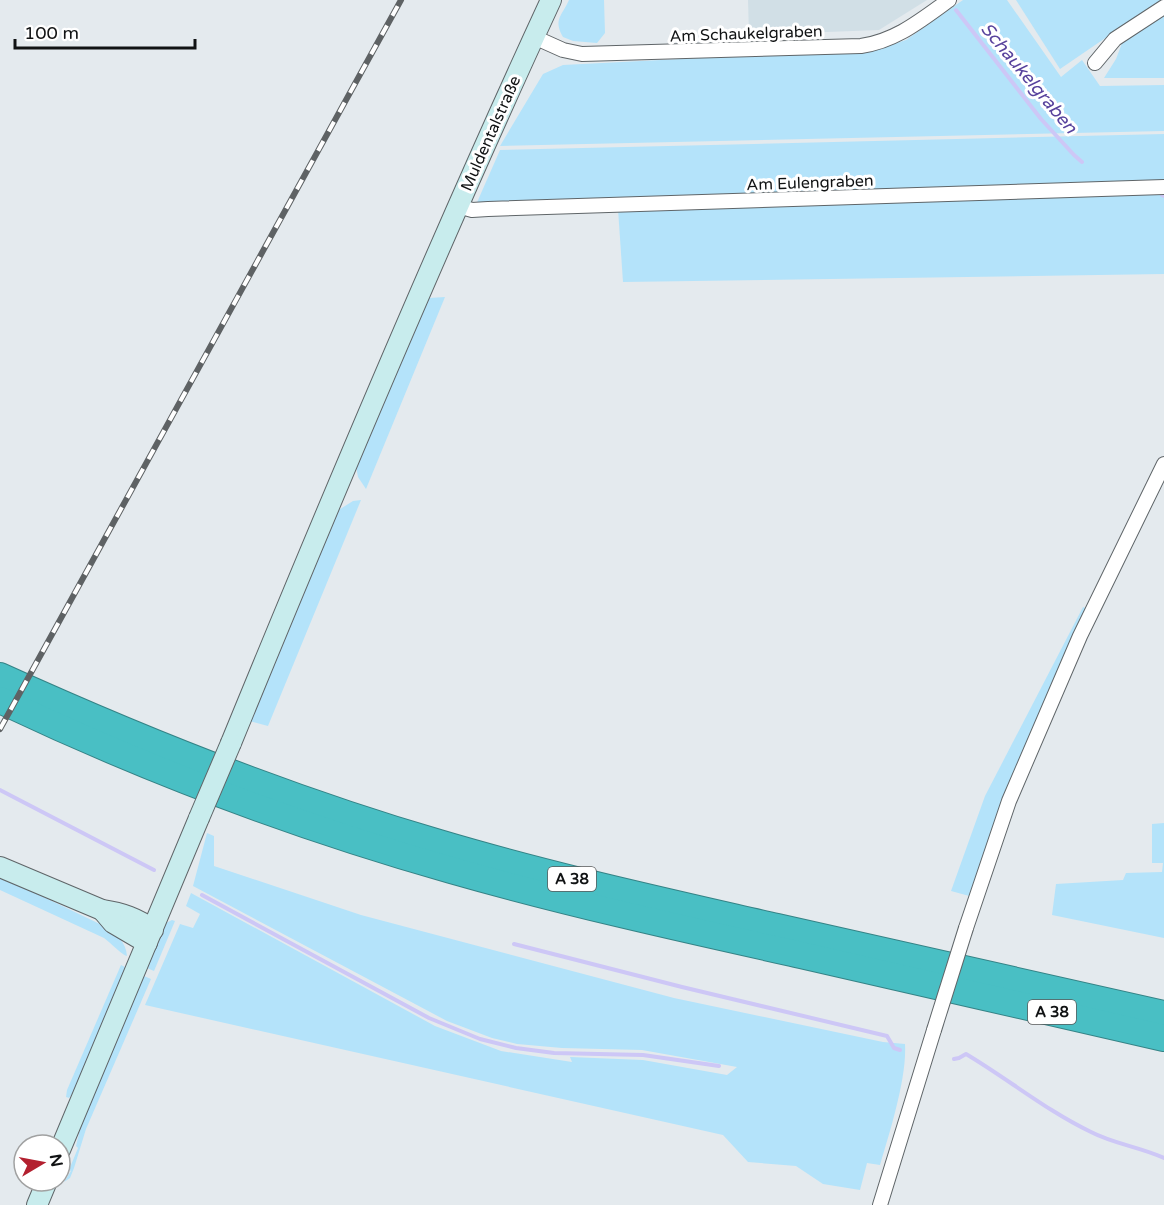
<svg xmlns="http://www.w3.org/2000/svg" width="1164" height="1205" font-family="'Varela Round',sans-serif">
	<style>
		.built { fill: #d1dfe6 }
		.green { fill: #b4e3fa }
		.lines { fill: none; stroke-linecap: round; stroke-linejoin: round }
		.stream { stroke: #cdc7f6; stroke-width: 4 }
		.minor-casing { stroke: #5f6568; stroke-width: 16 }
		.secondary-casing { stroke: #5f6568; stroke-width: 22 }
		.motorway-casing { stroke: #358386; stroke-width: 28 }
		.minor { stroke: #fff; stroke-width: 14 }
		.secondary { stroke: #c8eced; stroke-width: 20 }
		.motorway { stroke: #49bfc4; stroke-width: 26 }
		.rail-casing { stroke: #5e6264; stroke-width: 6 }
		.rail { stroke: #fff; stroke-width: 4; stroke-dasharray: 11; stroke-linecap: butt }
		.minor-bridge-casing { stroke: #5f6568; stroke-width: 16; stroke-linecap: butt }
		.secondary-bridge-casing { stroke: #5f6568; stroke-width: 22; stroke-linecap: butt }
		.minor-bridge { stroke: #fff; stroke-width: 14 }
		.secondary-bridge { stroke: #c8eced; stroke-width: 20 }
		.labels { text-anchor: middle; stroke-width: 6; stroke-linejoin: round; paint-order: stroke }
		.shield { fill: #fff; stroke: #585a5a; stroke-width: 1.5 }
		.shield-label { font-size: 15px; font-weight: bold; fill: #111314 }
		.street-label { font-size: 16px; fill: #111314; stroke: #fff }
		.water-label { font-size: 18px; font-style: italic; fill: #58439d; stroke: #fff }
	</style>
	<rect width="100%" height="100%" fill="#e4eaee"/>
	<path class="built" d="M748,0H927L879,30L749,35Z"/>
	<g class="green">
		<path d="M569,0H604L605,33L597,43L573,41L563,37C553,19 562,16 569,0Z"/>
		<path d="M963,0H1007L1061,77L1082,60L1100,86L1164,85V131L500,146L543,74L563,65L878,49L906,40Z"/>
		<path d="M1016,0H1161L1060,69Z"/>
		<path d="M1164,13V78H1104L1116,59L1124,38Z"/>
		<path d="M1164,134V182L475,207L500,150Z"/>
		<path d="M1164,191V274L623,282L618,209Z"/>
		<path d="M445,297L366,489L358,477L356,466L429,298Z"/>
		<path d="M361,500L268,726L249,721L337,511L353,501Z"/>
		<path d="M1083,607L1090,610L973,897L951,891L985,796Z"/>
		<path d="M1164,823V938L1052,915L1056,884L1123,880L1126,873L1162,872L1163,863H1152V824Z"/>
		<path d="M207,833L214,836V866L361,915L674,998L883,1042L905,1044C907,1078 890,1131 880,1165L867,1163L860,1190L823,1184L796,1166L748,1162L723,1135L145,1005L180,924L193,928L200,914L186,906L191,893L435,1026L501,1051L572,1062L570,1057L643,1060L727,1075L737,1067L642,1050L562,1048L517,1044L492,1038L447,1021L193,886Z"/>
		<path d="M0,876L106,927C117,935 126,942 127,956C122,955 111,943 104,938L0,890Z"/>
		<path d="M172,920L175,921L154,971L147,968L166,923Z"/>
		<path d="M121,965L125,967L123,976L76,1089L69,1098L66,1097L67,1090Z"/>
		<path d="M144,976L151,979L86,1129L74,1168L70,1178L64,1182L71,1171L69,1170L78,1148L76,1146L83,1116Z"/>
	</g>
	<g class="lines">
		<g class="stream">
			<path d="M956,10L1041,119L1074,155L1082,162"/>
			<path d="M1162,195L1164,196"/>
			<path d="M0,790L154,870"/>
			<path d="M202,895L429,1018L480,1039L516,1048L554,1053L643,1055L719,1066"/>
			<path d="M514,944L682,987L887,1036L894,1048L900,1050"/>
			<path d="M954,1059L959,1058L966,1054C1008,1079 1047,1111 1091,1132C1114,1144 1140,1147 1164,1158"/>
		</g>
		<g class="minor-casing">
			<g id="minor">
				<path d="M534,37L563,50L582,54L861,46C896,41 921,20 949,0"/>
				<path d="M1095,63L1115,39L1164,7"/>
				<path d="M458,206L472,210L488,209L1164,187"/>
				<path d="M966,928L1009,801L1080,636L1164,464"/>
				<path d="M880,1205L934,1030"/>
			</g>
		</g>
		<g class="secondary-casing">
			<g id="secondary">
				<path d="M231,743C333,494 438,244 551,0"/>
				<path d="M0,867L102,910C122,913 137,918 153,930"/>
				<path d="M102,910L113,923L147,943"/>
				<path d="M60,1150L199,818"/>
				<path d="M37,1205L47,1181"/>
			</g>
		</g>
		<g class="motorway-casing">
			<g id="motorway">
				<path d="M0,676C143,741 288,799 439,843C550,876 664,901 777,927C906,956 1035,985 1164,1014"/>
				<path d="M0,700C145,769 296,826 451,870C566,903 684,929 801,955C922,983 1043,1010 1164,1038"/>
			</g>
		</g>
		<use href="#minor" class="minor"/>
		<use href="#secondary" class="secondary"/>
		<use href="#motorway" class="motorway"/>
		<g class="rail-casing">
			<path id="rail" d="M0,729L401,0"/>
		</g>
		<use href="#rail" class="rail"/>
		<g class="minor-bridge-casing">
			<path id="minor-bridge" d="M934,1030L966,928"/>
		</g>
		<g class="secondary-bridge-casing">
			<path id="secondary-bridge" d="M199,818L231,743"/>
		</g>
		<use href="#minor-bridge" class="minor-bridge"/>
		<use href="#secondary-bridge" class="secondary-bridge"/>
	</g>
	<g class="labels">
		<g class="shield">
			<rect x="548" y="867" width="48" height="24" rx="4.5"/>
			<rect x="1028" y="1000" width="48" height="24" rx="4.5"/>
		</g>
		<g class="shield-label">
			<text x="572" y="884">A 38</text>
			<text x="1052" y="1017">A 38</text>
		</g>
		<g class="street-label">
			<text transform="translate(746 33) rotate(-2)" y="6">Am Schaukelgraben</text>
			<text transform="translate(490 133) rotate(-66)" y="6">Muldentalstraße</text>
			<text transform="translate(810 182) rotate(-2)" y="6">Am Eulengraben</text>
		</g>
		<g class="water-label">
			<text transform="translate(1029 78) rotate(50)" y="6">Schaukelgraben</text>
		</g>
	</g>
	<g transform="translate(42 1163) rotate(80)"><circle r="28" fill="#ffffff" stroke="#a0a1a1" stroke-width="1.5"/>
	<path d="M0-4.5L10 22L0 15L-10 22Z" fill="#b3202f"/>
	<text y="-9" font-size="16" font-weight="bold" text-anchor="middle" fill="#111314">N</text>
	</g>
	<path d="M15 39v9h180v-9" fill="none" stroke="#111314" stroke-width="3"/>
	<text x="24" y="39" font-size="18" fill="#111314" stroke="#ffffff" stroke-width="4.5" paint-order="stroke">100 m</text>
</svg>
